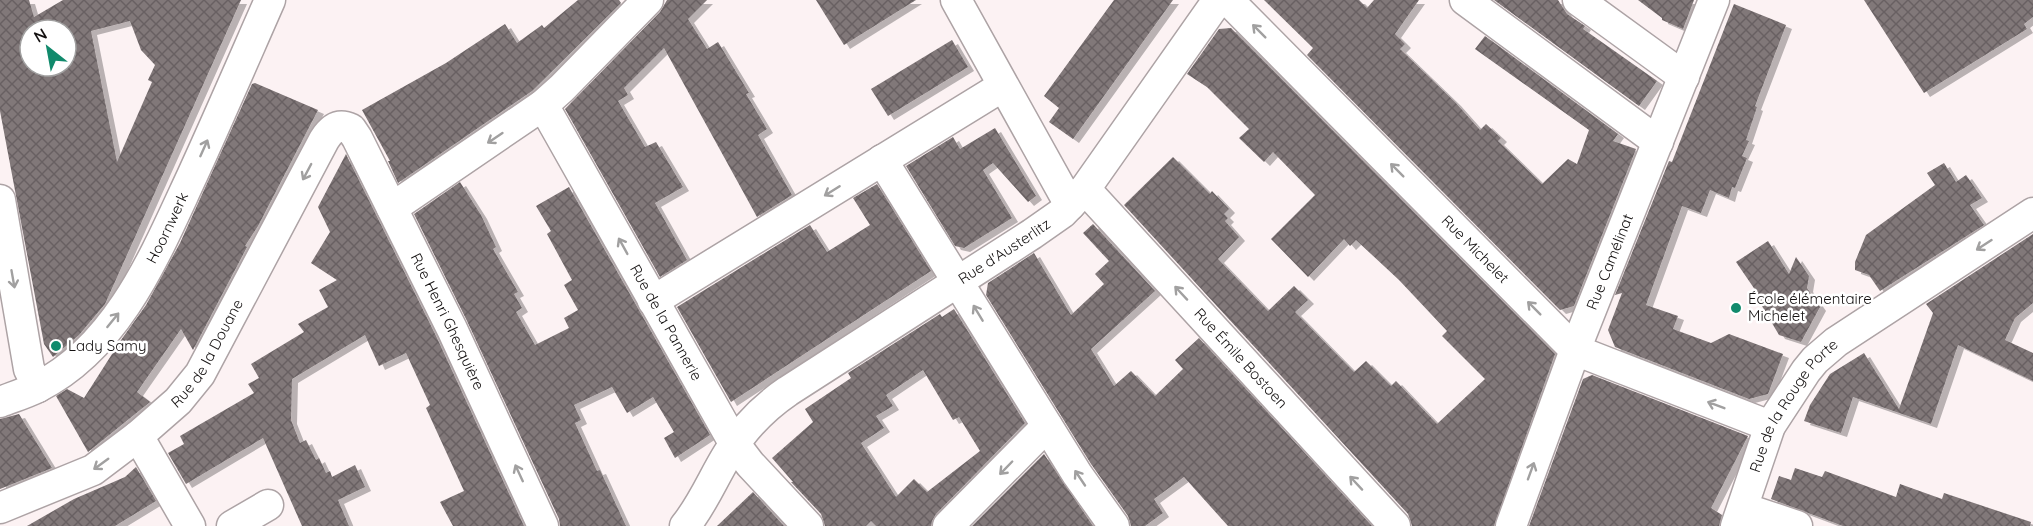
<svg xmlns="http://www.w3.org/2000/svg" width="2033" height="526" font-family="Quicksand,sans-serif">
	<style>
		.building { fill: url(#building-cross-hatch); fill-rule: evenodd; filter: url(#shadow) }
		.lines { fill: none; stroke-linecap: round; stroke-linejoin: round }
		.minor-casing { stroke: #ada3a5; stroke-width: 33 }
		.minor { stroke: #fff; stroke-width: 30 }
		.oneway { stroke: #a1a0a0 }
		.poi-dot { fill: #118a6c; stroke: #fff; stroke-width: 2 }
		.labels { text-anchor: middle; stroke-width: 5; stroke-linejoin: round; paint-order: stroke }
		.street-label { font-size: 15px; fill: #141111; stroke: #fff }
		.poi-label { font-size: 15px; fill: #141111; stroke: #fff; text-anchor: start }
	</style>
	<defs>
		<pattern id="building-cross-hatch" width="8" height="8" patternUnits="userSpaceOnUse" patternTransform="scale(1.5)"><rect width="8" height="8" fill="#817879"/><path d="M0 0l8 8M0 8l8-8" fill="none" stroke="#686162"/></pattern>
		<filter id="shadow"><feDropShadow dx="6" dy="4" stdDeviation="0" flood-color="#0004"/></filter>
	</defs>
	<rect width="100%" height="100%" fill="#fcf2f3"/>
	<g class="building">
		<path d="M0,0H29L34,17L63,0H241L105,304L79,335L53,357L44,344L0,111ZM130,21L141,50L155,65L148,80L152,82L117,162L91,31ZM30,30H66V66H30Z"/>
		<path d="M578,0H619L621,3L532,91L398,183L388,161H390L362,110L446,63L505,24L517,43L542,25L544,28Z"/>
		<path d="M667,0H707L688,19L707,49L718,42L749,93L746,94L767,129L758,135L792,195L757,217L664,48L624,88L628,95L618,101L645,147L656,142L683,187L655,203L687,260L660,277L565,109L660,12Z"/>
		<path d="M816,0H916L844,45Z"/>
		<path d="M1114,0H1173L1073,139L1049,122L1059,108L1044,96Z"/>
		<path d="M1264,0H1359L1367,8L1374,0H1419L1395,34L1405,44L1400,49L1455,102L1480,130L1486,124L1501,138L1498,141L1542,184L1568,159L1577,164L1589,130L1475,49L1485,36L1618,134L1613,141L1636,149L1574,306L1560,310L1307,55L1313,48Z"/>
		<path d="M1494,0H1558L1567,14L1585,26L1583,29L1657,81L1639,106Z"/>
		<path d="M1638,0H1694L1683,29L1662,20V18Z"/>
		<path d="M1864,0H2033V17L2024,24L2027,29L1924,93Z"/>
		<path d="M1734,4L1786,25L1755,106L1757,107L1746,140L1749,141L1742,156L1747,158L1735,188L1732,187L1729,198L1710,190L1701,213L1682,206L1646,305L1678,316L1673,329L1711,343L1729,334L1783,354L1768,394L1749,399L1615,347L1608,330L1622,293L1615,295L1669,161L1672,162Z"/>
		<path d="M1231,28L1555,354L1494,526H1412L1408,514L1124,205L1173,157L1210,194L1212,191L1229,209L1224,214L1228,218L1225,221L1239,237L1218,259L1268,311L1294,286L1308,300L1295,312L1354,372L1366,361L1391,386L1396,381L1437,424L1485,379L1442,336L1447,331L1399,280L1356,240L1350,246L1344,239L1308,277L1271,239L1315,195L1273,152L1264,162L1239,138L1249,129L1207,87L1187,74L1219,29Z"/>
		<path d="M952,40L968,67L888,116L871,89Z"/>
		<path d="M255,83L318,110L258,226L245,246L247,247L193,350L181,329L137,392L150,402L88,452L56,396L67,389L84,398L121,340L146,305L180,243L252,84Z"/>
		<path d="M995,128L1036,196L1028,202L993,163L983,170L1012,218L964,248L955,246L906,166L953,137L960,149Z"/>
		<path d="M346,154L436,336L524,526H453L440,502L464,491L426,408L430,405L406,353L379,366L365,335L292,379L291,420L300,443L306,440L316,460L319,458L326,473L330,471L332,477L355,465L365,487L338,500L349,526H302L263,438L186,484L168,453L184,444L180,436L254,393L248,384L259,378L251,364L304,332L298,324L328,307L319,290L337,280L311,263L330,232L318,207Z"/>
		<path d="M1944,163L1956,182L1966,175L1982,198L1970,205L1984,225L1880,291L1869,275L1855,270V262L1866,235L1935,185L1927,173Z"/>
		<path d="M460,182L481,215L496,247L493,249L518,292L514,294L522,308L516,312L535,345L569,328L564,318L578,310L564,285L572,280L547,234L551,231L536,206L569,187L710,435L675,458L664,438L674,432L653,397L627,413L612,387L574,405L581,420L575,423L597,471L600,470L626,526H560L559,519L467,321L414,214Z"/>
		<path d="M877,184L931,271L731,402L677,307L810,225L827,252L870,225L853,198Z"/>
		<path d="M1093,224L1155,291L1091,349L1114,386L1131,371L1155,396L1183,369L1175,360L1199,338L1372,526H1228L1184,477L1154,499L1163,513L1145,526H1131L1128,516L1091,464L986,295L988,283L1034,253L1071,315L1104,284L1095,274L1109,261L1083,233Z"/>
		<path d="M2033,234V303L2015,318L2005,340L2033,353V381L1958,345L1931,424L1853,397L1841,433L1804,421L1810,405L1830,374L1864,353L1899,409L1933,313L1926,304Z"/>
		<path d="M1768,241L1789,274L1796,257L1809,276L1807,288L1820,307L1801,342L1779,335L1759,301L1760,297L1736,262Z"/>
		<path d="M954,309L1025,423L936,514L932,521L931,526H876L871,521L866,526H825L821,514L791,482H793L772,458L813,422L805,409L851,378L848,373L940,314L942,317ZM923,370L953,420L959,417L980,451L927,492L914,479L896,497L861,443L884,428L876,416L893,406L886,395Z"/>
		<path d="M1592,375L1748,436L1711,508L1722,515L1719,526H1529L1583,379Z"/>
		<path d="M19,414L52,468L0,489V419Z"/>
		<path d="M1044,454L1093,526H972Z"/>
		<path d="M136,467L156,501L115,526H27L74,499L125,477Z"/>
		<path d="M1795,468L1822,477L1825,471L1896,497L1900,484L1942,499L1944,493L2031,522L2030,526H1843L1771,499L1779,476L1791,480Z"/>
		<path d="M753,492L784,526H717Z"/>
	</g>
	<g class="lines">
		<g class="minor-casing">
			<g id="minor">
				<path d="M956,0L1070,205"/>
				<path id="s1" d="M1228,0L1575,350L1770,426"/>
				<path d="M1465,0L1658,142"/>
				<path d="M1578,0L1684,77"/>
				<path id="s2" d="M543,105L734,443L750,464L808,526"/>
				<path d="M882,160L1077,474L1114,526"/>
				<path id="s3" d="M1085,189L1395,526"/>
				<path d="M0,200L29,369L38,387"/>
				<path d="M392,208L543,105L562,88L648,0"/>
				<path d="M653,301L1003,86"/>
				<path id="s4" d="M0,402C13,397 26,393 38,387C119,346 156,253 192,176C219,117 244,59 270,0"/>
				<path d="M138,436L190,526"/>
				<path id="s5" d="M0,508L93,470L138,436L178,401L200,374L324,140C331,129 338,123 351,129L357,138L452,329L543,526"/>
				<path d="M1743,508L1797,526"/>
				<path d="M232,526L268,505"/>
				<path id="s6" d="M685,526C703,504 713,478 728,454C743,429 763,408 788,391L1032,234L1062,213L1085,189L1218,0"/>
				<path d="M948,526L1047,426"/>
				<path id="s7" d="M1511,526L1575,350L1714,0"/>
				<path id="s8" d="M1736,526L1770,426L1806,371L1815,360L1836,342L2033,213"/>
			</g>
		</g>
		<use href="#minor" class="minor"/>
	</g>
	<defs><path id="oneway-shaft" d="M-6 0H5M1.5-3L5.5 0L1.5 3" fill="none" stroke-width="1.6" stroke-linecap="round" stroke-linejoin="round" transform="scale(1.5)"/></defs>
	<g class="oneway">
		<use href="#oneway-shaft" transform="translate(1259 31) rotate(-135)"/>
		<use href="#oneway-shaft" transform="translate(495 138) rotate(146)"/>
		<use href="#oneway-shaft" transform="translate(204 148) rotate(-66)"/>
		<use href="#oneway-shaft" transform="translate(1397 170) rotate(-135)"/>
		<use href="#oneway-shaft" transform="translate(307 172) rotate(118)"/>
		<use href="#oneway-shaft" transform="translate(832 191) rotate(148)"/>
		<use href="#oneway-shaft" transform="translate(1984 245) rotate(147)"/>
		<use href="#oneway-shaft" transform="translate(623 246) rotate(-119)"/>
		<use href="#oneway-shaft" transform="translate(13 279) rotate(80)"/>
		<use href="#oneway-shaft" transform="translate(1181 293) rotate(-133)"/>
		<use href="#oneway-shaft" transform="translate(1534 308) rotate(-135)"/>
		<use href="#oneway-shaft" transform="translate(978 313) rotate(-121)"/>
		<use href="#oneway-shaft" transform="translate(113 320) rotate(-51)"/>
		<use href="#oneway-shaft" transform="translate(1716 405) rotate(-159)"/>
		<use href="#oneway-shaft" transform="translate(101 464) rotate(144)"/>
		<use href="#oneway-shaft" transform="translate(1006 468) rotate(134)"/>
		<use href="#oneway-shaft" transform="translate(1531 471) rotate(-70)"/>
		<use href="#oneway-shaft" transform="translate(519 473) rotate(-115)"/>
		<use href="#oneway-shaft" transform="translate(1080 478) rotate(-124)"/>
		<use href="#oneway-shaft" transform="translate(1356 483) rotate(-133)"/>
	</g>
	<g class="poi-dot">
		<circle cx="1736" cy="308" r="6"/>
		<circle cx="56" cy="346" r="6"/>
	</g>
	<g class="labels">
		<g class="street-label">
			<text dy="5" stroke="none"><textPath href="#s4" startOffset="250">Hoornwerk</textPath></text>
			<text dy="5" stroke="none"><textPath href="#s1" startOffset="351">Rue Michelet</textPath></text>
			<text dy="5" stroke="none"><textPath href="#s6" startOffset="429">Rue d'Austerlitz</textPath></text>
			<text dy="5" stroke="none"><textPath href="#s7" startOffset="282">Rue Camélinat</textPath></text>
			<text dy="5" stroke="none"><textPath href="#s5" startOffset="758">Rue Henri Ghesquière</textPath></text>
			<text dy="5" stroke="none"><textPath href="#s2" startOffset="250">Rue de la Pannerie</textPath></text>
			<text dy="5" stroke="none"><textPath href="#s5" startOffset="266">Rue de la Douane</textPath></text>
			<text dy="5" stroke="none"><textPath href="#s3" startOffset="230">Rue Émile Bostoen</textPath></text>
			<text dy="5" stroke="none"><textPath href="#s8" startOffset="135">Rue de la Rouge Porte</textPath></text>
		</g>
		<g class="poi-label">
			<text x="1748" y="304">École élémentaire<tspan x="1748" dy="17">Michelet</tspan></text>
			<text x="68" y="351">Lady Samy</text>
		</g>
	</g>
	<g transform="translate(48 48) rotate(329)"><circle r="28" fill="#ffffff" stroke="#a1a0a0" stroke-width="1.5"/>
	<path d="M0-4.5L10 22L0 15L-10 22Z" fill="#118a6c"/>
	<text y="-9" font-size="16" font-weight="bold" text-anchor="middle" fill="#141111">N</text>
	</g>
</svg>
